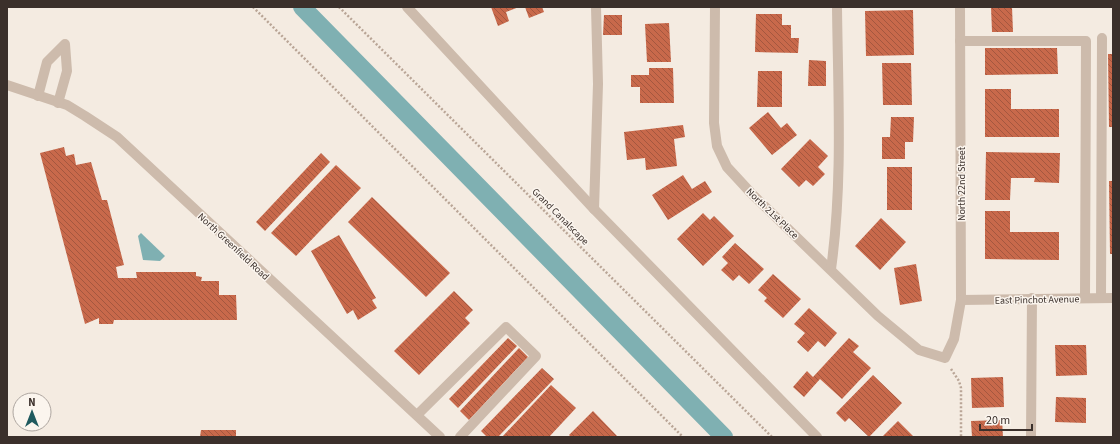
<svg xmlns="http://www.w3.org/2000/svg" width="1120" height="444" font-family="'Source Sans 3',sans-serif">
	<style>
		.water { fill: #7fb0b2 }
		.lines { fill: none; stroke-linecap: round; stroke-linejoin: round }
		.canal { stroke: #7fb0b2; stroke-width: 18 }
		.building { fill: url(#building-back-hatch) }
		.path { stroke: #b9a596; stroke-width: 2.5; stroke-dasharray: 2 2; stroke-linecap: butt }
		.minor { stroke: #cdbbac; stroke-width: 10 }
		.labels { text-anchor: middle; stroke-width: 3; stroke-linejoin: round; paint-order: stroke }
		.street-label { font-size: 10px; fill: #3b302b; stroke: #fbf5ee }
	</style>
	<defs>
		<pattern id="building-back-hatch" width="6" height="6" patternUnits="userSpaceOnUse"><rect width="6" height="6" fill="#c8694b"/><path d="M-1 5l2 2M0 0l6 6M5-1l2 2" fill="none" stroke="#a4573f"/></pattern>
	</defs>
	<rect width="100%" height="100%" fill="#f4ebe1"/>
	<path class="water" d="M141,233L165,256L160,261L143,260L138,236Z"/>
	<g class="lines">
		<path class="canal" d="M302,7L724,437"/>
	</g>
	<g class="building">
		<path d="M491,7H519L506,12L509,21L498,26Z"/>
		<path d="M525,7H542L544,12L529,18Z"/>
		<path d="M991,7H1012L1013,32H992Z"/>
		<path d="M913,10L914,55L866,56L865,11Z"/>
		<path d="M756,14H782V25H791V38H799L798,53L755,52Z"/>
		<path d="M604,15H622V35H603Z"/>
		<path d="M669,23L671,62H647L645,24Z"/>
		<path d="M985,48H1057L1058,74L985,75Z"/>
		<path d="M1108,54H1113V127H1109Z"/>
		<path d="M809,60L826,61V86H808Z"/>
		<path d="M882,63H911L912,105H883Z"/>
		<path d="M649,68H673L674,103H640V87H631V75H649Z"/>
		<path d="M758,71H782V107H757Z"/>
		<path d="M985,89H1011V109H1059V137H985Z"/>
		<path d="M768,112L781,128L787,123L797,135L772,155L749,128Z"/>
		<path d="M891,117H914L913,142H905V159H882V137H890Z"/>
		<path d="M683,125L685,137L674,139L677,166L646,170L645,158L627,160L624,132Z"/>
		<path d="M810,139L828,156L818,167L825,174L813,186L806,180L799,187L781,169Z"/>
		<path d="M64,147L66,156L74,154L76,165L91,162L102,200H107L124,265L116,267L118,278H137L136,272H196V276L202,277L201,281H219V295H236L237,320H114L113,324H99V318L85,324L40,153Z"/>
		<path d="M986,152L1060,153L1059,183L1034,182L1035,178H1011L1010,200H985Z"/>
		<path d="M321,153L330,162L265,231L256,222Z"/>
		<path d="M336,165L361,188L296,256L271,233Z"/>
		<rect x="887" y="167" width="25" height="43"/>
		<path d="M683,175L692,189L705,181L712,192L668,220L652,195Z"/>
		<path d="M1109,181H1113V254H1110Z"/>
		<path d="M372,197L450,273L426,297L348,222Z"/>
		<path d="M985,211H1010V232H1059V260L985,259Z"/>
		<path d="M703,213L710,220L714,216L734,236L703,266L677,239Z"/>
		<path d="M881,218L906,242L880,270L855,246Z"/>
		<path d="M339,235L376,298L372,300L377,308L358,320L353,310L347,314L311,251Z"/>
		<path d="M735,243L764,269L749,284L739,275L733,281L721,270L728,263L722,257Z"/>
		<path d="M916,264L922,301L900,305L894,268Z"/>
		<path d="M773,274L801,299L783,318L764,301L767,298L758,290Z"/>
		<path d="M454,291L473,310L465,318L470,323L419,375L394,351Z"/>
		<path d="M809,308L837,333L825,347L818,341L808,352L797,342L805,333L794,324Z"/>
		<path d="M508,338L517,346L458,408L449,399Z"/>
		<path d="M849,338L859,346L853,352L871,368L842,399L820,379L804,397L793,387L807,371L813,377Z"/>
		<path d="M1055,345H1086L1087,375L1056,376Z"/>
		<path d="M519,348L528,357L469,420L460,411Z"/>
		<path d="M542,368L554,379L498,437H487L481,431Z"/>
		<path d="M873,375L902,403L869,437L849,418L845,422L836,413Z"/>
		<path d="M1003,377L1004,407L972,408L971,378Z"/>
		<path d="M551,385L576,408L549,437H502Z"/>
		<path d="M1056,397L1086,398V423L1055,422Z"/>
		<path d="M593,411L618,437H571L569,435Z"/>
		<path d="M1002,420L1003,437H972L971,421Z"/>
		<path d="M898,421L914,437H882Z"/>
		<path d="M201,430H236V437H200Z"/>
	</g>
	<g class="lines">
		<g class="path">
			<path d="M253,7L683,437"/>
			<path d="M339,7L772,437"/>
			<path d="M951,369L959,381L961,388V437"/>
		</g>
		<g class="minor">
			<path d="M407,7L594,209L817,437"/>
			<path d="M715,7L714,123L717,146L727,167L751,193L878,316L919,350L945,358L954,339L961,300L960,7"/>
			<path d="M960,41H1086L1085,298"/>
			<path d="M7,85L67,105L85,116L117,137L440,437"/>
			<path d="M38,96L47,62L65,44L67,71L58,103"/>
			<path d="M594,209L598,84L596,7"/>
			<path d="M831,269C843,183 838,94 837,7"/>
			<path d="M1101,298L1102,38"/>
			<path d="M961,300L1113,298"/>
			<path d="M417,415L506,327L536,356L460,437"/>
			<path d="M1031,437L1032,298"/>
		</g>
	</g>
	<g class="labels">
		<g class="street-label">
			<text transform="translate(961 184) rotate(-90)" y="4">North 22nd Street</text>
			<text transform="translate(773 213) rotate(44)" y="4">North 21st Place</text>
			<text transform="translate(561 216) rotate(45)" y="4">Grand Canalscape</text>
			<text transform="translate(234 246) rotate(43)" y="4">North Greenfield Road</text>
			<text transform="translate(1037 299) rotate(-1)" y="4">East Pinchot Avenue</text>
		</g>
	</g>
	<rect width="1120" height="444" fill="none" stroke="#3b302b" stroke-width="16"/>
	<g transform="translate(32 412)"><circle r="19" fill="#fbf5ee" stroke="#aea6a0"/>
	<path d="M0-3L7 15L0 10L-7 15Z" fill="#1f5a5e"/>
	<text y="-6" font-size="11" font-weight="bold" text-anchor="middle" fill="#3b302b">N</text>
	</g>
	<path d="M980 424v6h52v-6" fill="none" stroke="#3b302b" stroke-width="2"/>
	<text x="986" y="424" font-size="12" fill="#3b302b" stroke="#fbf5ee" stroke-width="3" paint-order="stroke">20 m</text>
</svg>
